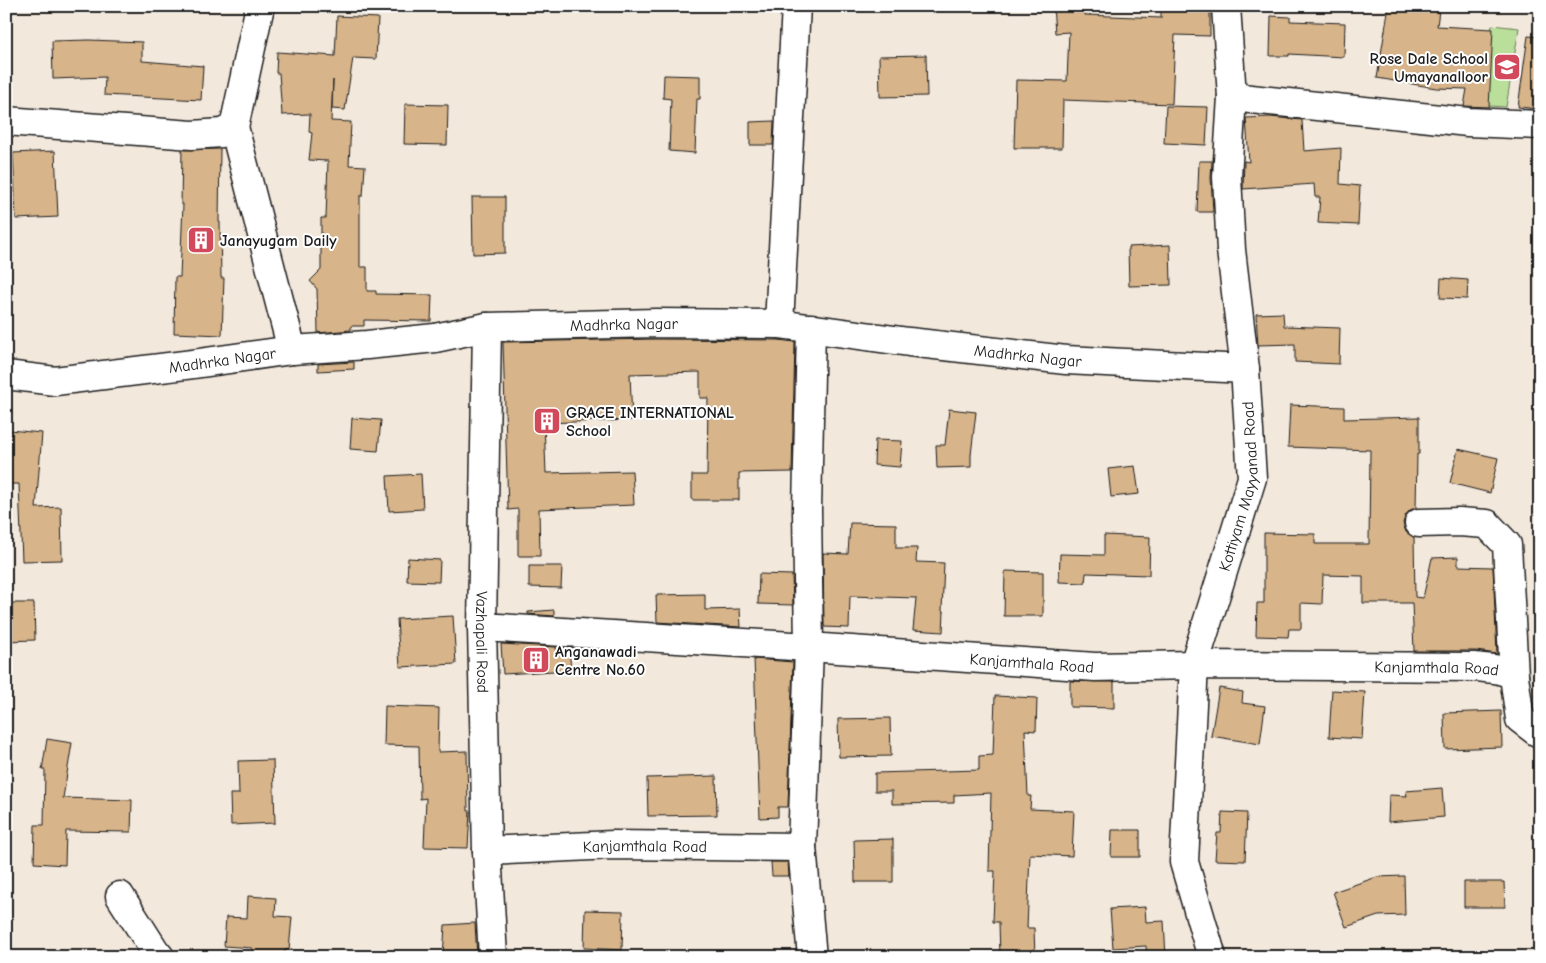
<svg xmlns="http://www.w3.org/2000/svg" width="1546" height="963" font-family="'Comic Neue',sans-serif">
	<style>
		.green { fill: #b9df9a; stroke: #6a7e5b }
		.building { fill: #d7b489; stroke: #1c1c1c }
		.lines { fill: none; stroke-linecap: round; stroke-linejoin: round }
		.minor-casing { stroke: #1c1c1c; stroke-width: 31 }
		.minor { stroke: #fff; stroke-width: 28 }
		.labels { text-anchor: middle; stroke-width: 4; stroke-linejoin: round; paint-order: stroke }
		.poi-label { font-size: 16px; font-weight: bold; fill: #1c1c1c; stroke: #fff; text-anchor: start }
		.street-label { font-size: 16px; fill: #1c1c1c; stroke: #fff }
	</style>
	<rect width="100%" height="100%" fill="#f3e8dc"/>
	<filter id="ink" filterUnits="userSpaceOnUse"><feTurbulence type="fractalNoise" baseFrequency=".02" numOctaves="2"/><feDisplacementMap in="SourceGraphic" scale="10" xChannelSelector="R" yChannelSelector="G"/><feConvolveMatrix kernelMatrix="1 2 1 2 8 2 1 2 1" color-interpolation-filters="sRGB"/></filter>
	<g filter="url(#ink)">
		<path class="green" d="M1492,25L1519,28L1506,107L1474,105Z"/>
		<g class="building">
			<path d="M1053,6H1084L1085,15L1161,18V6H1210V36L1175,35L1172,104L1063,100L1062,148H1014L1016,80L1067,81L1069,32L1055,33Z"/>
			<path d="M1389,6H1414L1439,10L1437,26L1493,29L1489,107L1464,106L1467,89L1436,88L1377,78Z"/>
			<path d="M337,16L378,18L376,59L353,58L345,110L332,109L333,80L331,121L351,122L349,165L365,166L363,196H360V267H367V291H376V294L432,295L431,321L364,320V326H351V330L318,333L317,289L310,281L321,270V218H326L328,161L309,160L312,133L309,132L310,114L282,115L279,73H276L277,52L335,56Z"/>
			<path d="M1271,16L1290,17V21L1345,23L1344,57L1289,54V56H1270Z"/>
			<path d="M1528,36L1540,37V109L1518,107Z"/>
			<path d="M89,40L142,42V61L203,66L201,100L104,95L105,77L53,79L52,41Z"/>
			<path d="M926,55L927,96L880,97L879,56Z"/>
			<path d="M664,75L700,76V99H697L695,153L669,151L671,99L663,98Z"/>
			<path d="M405,104L448,105L447,145L404,144Z"/>
			<path d="M1166,106L1208,107L1206,145L1164,143Z"/>
			<path d="M1270,117L1302,120L1304,151L1341,148L1340,184L1360,186L1358,225L1318,223L1320,197H1315L1314,184L1243,189L1244,161L1249,162L1246,118Z"/>
			<path d="M774,121L773,145H750V122Z"/>
			<path d="M220,149L219,222H220L221,278H224L222,335L174,333L175,277H180L183,204H181L182,150Z"/>
			<path d="M55,151L58,217L16,219L13,153Z"/>
			<path d="M1199,161H1212L1211,178L1213,212H1197Z"/>
			<path d="M472,197H505V253L473,254Z"/>
			<path d="M1170,245L1171,285L1129,286L1128,247Z"/>
			<path d="M1441,278L1468,280L1467,299L1440,298Z"/>
			<path d="M1283,313L1284,326L1340,328L1339,364L1295,362V344L1258,345L1256,314Z"/>
			<path d="M656,339L778,340L795,342L792,472L739,473V500H692V475H707L708,398H700V372L630,374L632,420L544,423L546,473L632,471L634,505L539,509L540,556H518V509L508,510L503,342Z"/>
			<path d="M354,362V369L318,371V364Z"/>
			<path d="M1290,405L1344,407V419L1419,417V454H1417L1416,508L1410,510L1406,515L1403,523L1406,532L1414,537L1415,597L1423,598L1432,558L1458,557V566L1493,567L1497,654L1476,651H1414L1412,603H1363V576L1323,575L1322,604L1301,603V629H1289L1288,637L1256,636L1257,603H1264V533L1315,534V544H1369L1370,450L1288,447Z"/>
			<path d="M949,409L976,412L971,455V467L937,468L936,445H945Z"/>
			<path d="M352,418L381,420L378,451L350,449Z"/>
			<path d="M9,430L42,433L36,508L61,507L62,560L22,561L19,484H6Z"/>
			<path d="M875,440L902,441L900,467L874,465Z"/>
			<path d="M1458,449L1498,458L1490,493L1450,483Z"/>
			<path d="M1135,466L1139,494L1111,497L1108,469Z"/>
			<path d="M421,474L423,509L389,511L387,476Z"/>
			<path d="M850,523L896,524V548H917L916,562L944,563L942,611L944,612L943,632L913,630L916,598L850,596L849,628L824,627L823,553L848,554Z"/>
			<path d="M1104,535L1150,537L1149,575L1086,573L1085,583L1059,582L1060,554L1104,555Z"/>
			<path d="M408,558L440,560L439,582L407,581Z"/>
			<path d="M529,566H562L561,588L529,587Z"/>
			<path d="M1005,571L1043,572V616H1004Z"/>
			<path d="M759,574L792,575L793,605L758,604Z"/>
			<path d="M705,594V610L740,609L741,627L657,622L656,595Z"/>
			<path d="M6,603H34L35,640L6,641Z"/>
			<path d="M554,610V616L528,614V612Z"/>
			<path d="M453,616L456,664L400,667L397,619Z"/>
			<path d="M501,644L556,647V649L569,648L571,670L503,674Z"/>
			<path d="M754,659L793,662L788,807H778V817L760,818Z"/>
			<path d="M1070,681L1114,682V708L1070,707Z"/>
			<path d="M1219,688L1243,692L1242,703L1265,706L1260,744L1211,736Z"/>
			<path d="M1332,690L1365,692L1362,739L1329,737Z"/>
			<path d="M995,696L1037,698L1036,731L1025,730L1028,796H1031L1030,809L1074,811L1072,856L1030,854L1027,928H1034L1035,957H1000L999,922H993L995,871H989L991,793L954,795V803L892,804V791H875V773L979,770V756L993,755Z"/>
			<path d="M385,706L439,708L438,752L467,751L468,811H470L468,848L424,847L426,798L420,799L419,746L384,745Z"/>
			<path d="M1501,711L1502,747L1445,749L1444,713Z"/>
			<path d="M890,718L891,756L839,757L838,719Z"/>
			<path d="M47,739L72,743L63,798L132,800L131,832L66,831L65,865L34,863L35,825H44L45,770H42Z"/>
			<path d="M273,760L275,823L231,825L230,794H239L238,761Z"/>
			<path d="M716,776L717,815L648,816L647,778Z"/>
			<path d="M1442,788L1444,817L1388,822L1389,795L1407,796L1406,791Z"/>
			<path d="M1222,812L1247,813L1245,861L1215,860L1217,833H1221Z"/>
			<path d="M1112,830H1140V857H1111Z"/>
			<path d="M893,839V882H855L854,840Z"/>
			<path d="M771,862H788L789,876H772Z"/>
			<path d="M1404,876L1405,915L1378,916L1346,927L1333,892L1377,877Z"/>
			<path d="M1464,882H1504L1505,907H1464Z"/>
			<path d="M248,896L276,898L275,916L292,917L289,950H285V957H252V948L224,946L226,917L247,918Z"/>
			<path d="M1145,907L1146,922L1164,921L1166,957H1147L1146,946L1113,948L1110,909Z"/>
			<path d="M585,910L623,911L622,950L584,948Z"/>
			<path d="M475,923L477,957H443L445,925Z"/>
		</g>
		<g class="lines">
			<g class="minor-casing">
				<g id="minor">
					<path d="M1232,97L1468,122L1540,125"/>
					<path d="M6,121L192,135L222,133L234,127L260,6"/>
					<path d="M234,127L292,350"/>
					<path d="M779,324L796,6"/>
					<path id="s1" d="M487,327L482,627L487,851L493,957"/>
					<path d="M811,328L807,510L809,647L802,847L812,957"/>
					<path id="s2" d="M6,375L55,381L193,364L292,350L367,345L435,338L487,327L656,323L779,324L909,342L1066,360L1245,369"/>
					<path d="M1419,523L1459,522L1487,524L1507,545L1514,676"/>
					<path id="s3" d="M482,627L809,647L1095,667L1194,665L1476,667C1490,669 1502,668 1514,676L1520,719L1537,732H1540"/>
					<path id="s4" d="M487,851L613,845L802,847"/>
					<path d="M120,896L155,951L160,957"/>
					<path id="s5" d="M1212,957L1184,862L1194,665L1252,478L1245,369L1231,250L1227,177L1232,97L1226,6"/>
				</g>
			</g>
			<use href="#minor" class="minor"/>
		</g>
	</g>
	<defs>
		<g id="school-square" transform="scale(1.4375)"><rect x="-9" y="-9" width="18" height="18" rx="4" fill="#d1495b" stroke="#fff"/><path d="M0-5L7-2L0 1L-7-2ZM-4 1L0 2.5L4 1V4Q0 6-4 4Z" fill="#fff"/></g>
		<g id="building-square" transform="scale(1.4375)"><rect x="-9" y="-9" width="18" height="18" rx="4" fill="#d1495b" stroke="#fff"/><path d="M-4-6H4V6H1V3H-1V6H-4ZM-2.5-4.3h1.7v1.8h-1.7ZM.8-4.3h1.7v1.8H.8ZM-2.5-1h1.7V.8h-1.7ZM.8-1h1.7V.8H.8Z" fill="#fff"/></g>
	</defs>
	<g fill-rule="evenodd">
		<use href="#school-square" x="1507" y="67"/>
		<use href="#building-square" x="201" y="240"/>
		<use href="#building-square" x="547" y="421"/>
		<use href="#building-square" x="536" y="660"/>
	</g>
	<g class="labels">
		<g class="poi-label">
			<text x="1488" y="64" text-anchor="end">Rose Dale School<tspan x="1488" dy="18">Umayanalloor</tspan></text>
			<text x="220" y="246">Janayugam Daily</text>
			<text x="566" y="418">GRACE INTERNATIONAL<tspan x="566" dy="18">School</tspan></text>
			<text x="555" y="657">Anganawadi<tspan x="555" dy="18">Centre No.60</tspan></text>
		</g>
		<g class="street-label">
			<text dy="6" stroke="none"><textPath href="#s2" startOffset="622">Madhrka Nagar</textPath></text>
			<text dy="6" stroke="none"><textPath href="#s2" startOffset="1028">Madhrka Nagar</textPath></text>
			<text dy="6" stroke="none"><textPath href="#s2" startOffset="218">Madhrka Nagar</textPath></text>
			<text dy="6" stroke="none"><textPath href="#s5" startOffset="482">Kottiyam Mayyanad Road</textPath></text>
			<text dy="6" stroke="none"><textPath href="#s1" startOffset="315">Vazhapali Rosd</textPath></text>
			<text dy="6" stroke="none"><textPath href="#s3" startOffset="551">Kanjamthala Road</textPath></text>
			<text dy="6" stroke="none"><textPath href="#s3" startOffset="956">Kanjamthala Road</textPath></text>
			<text dy="6" stroke="none"><textPath href="#s4" startOffset="158">Kanjamthala Road</textPath></text>
		</g>
	</g>
	<rect width="1546" height="963" fill="none" stroke="#fff" stroke-width="25"/>
	<rect x="12" y="12" width="1521" height="938" fill="none" stroke="#1c1c1c" stroke-width="2" filter="url(#ink)"/>
</svg>
